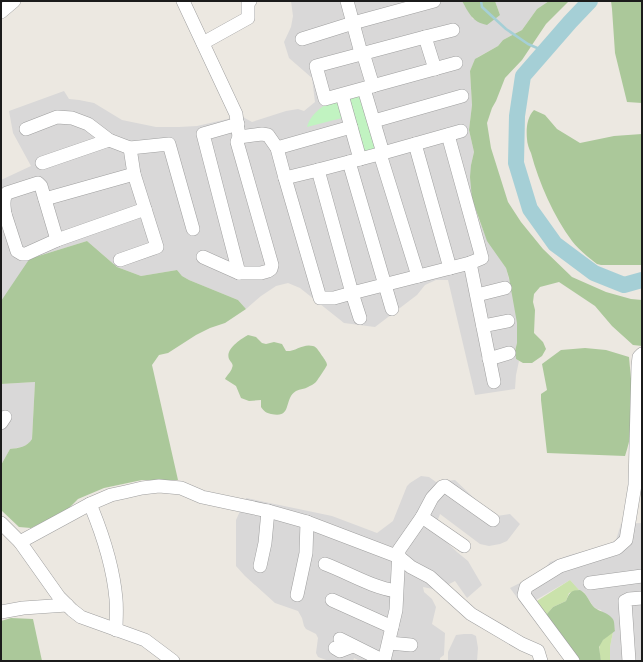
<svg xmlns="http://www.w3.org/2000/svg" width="643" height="662" font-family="Montserrat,sans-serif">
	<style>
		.residential { fill: #d9d8d8 }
		.grass { fill: #cae2ab }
		.forest { fill: #abc89a }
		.park { fill: #c1f3c1 }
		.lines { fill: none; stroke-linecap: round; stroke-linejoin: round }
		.stream { stroke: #a5cfd6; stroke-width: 2.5 }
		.river { stroke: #a5cfd6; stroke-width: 16 }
		.minor-casing { stroke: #9f9f9f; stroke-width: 14 }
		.minor { stroke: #fff; stroke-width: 13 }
	</style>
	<rect width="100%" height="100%" fill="#ece8e1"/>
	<g class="residential">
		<path d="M291,1H462L473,19L500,15L495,1H549L537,9L522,30L503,40L498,46L478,57L475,60L470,71L472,105L469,130L474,152L471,165L472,195L477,215L486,237L506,268L512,291L518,323L517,343L515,351L516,359L519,361L516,375L515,389L475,395L448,280H436L425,285L417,295L375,327L344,323L300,288L288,283L276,286L261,296L246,309L238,300L189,280L182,276L177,270L141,276L117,267L87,241L32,258L1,301V180L31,166L13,133L9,111L64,91L69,99L79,100L94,103L122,120L156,127H179L197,126L241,116L252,122L286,111L298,109L304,111L315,102L312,78L289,58L284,42L291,27L293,16Z"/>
		<path d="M35,382L32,439L30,442L23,447L10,449L1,465V384Z"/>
		<path d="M421,476L429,477L436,482L455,480L493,516H497L510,514L520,524L507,541L500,544L489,546L480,544L440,514L434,530L457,552L468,561L482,585L467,598L455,581L438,590L423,587L424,592L432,599L436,607L432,624L445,633L444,655L440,658V661H360L354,658L353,661H329L318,657L316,653L318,638L316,634L306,629L304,626L302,618L298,611L275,603L245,576L236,566V520L246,498L332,516L377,533L393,521L407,486L410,483Z"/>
		<path d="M642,523V661H610V647L613,632L615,630L601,610L597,609L593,606L584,592L579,590L570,580L524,607L510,588L542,572L550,562L570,555L610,544L616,540L621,524Z"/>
		<path d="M464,634H472L476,636L478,648L477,661H448V652L456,635Z"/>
	</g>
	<g class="grass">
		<path d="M570,580L579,590L569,593L566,601L553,607L546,615L537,601Z"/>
		<path d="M613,632L610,647V661H601C598,644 598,642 613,632Z"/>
	</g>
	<g class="forest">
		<path d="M462,1H495L500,15L487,25C472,22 469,13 462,1Z"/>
		<path d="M549,1H569L546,24L522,60L505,78L496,101L492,108L487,123L491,148L508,202L521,222L543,249L572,277L606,292L631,299L642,300V346L633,345L612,326L595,306L559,282L540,287L534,294L533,302L535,310L534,333L543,342L546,349L542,356L532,363H523L516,359L515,351L517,343V323L509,278L506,268L487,241L472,199L470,177L471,165L474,152L469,130L472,105L470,71L475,59L498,46L503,40L522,30L537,9Z"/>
		<path d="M611,1H642V103L627,102L615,53L612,9Z"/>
		<path d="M534,110L545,115L557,129L580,143L614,136L642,134V265H601L597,264C589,258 578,249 572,241C554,217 539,183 531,153C529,149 527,143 527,139C526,129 527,117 534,110Z"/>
		<path d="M87,241L117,267L141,276L177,270L182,276L189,280L238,300L246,309L225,323L210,328L196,335L168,353L159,355L152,365L178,480H142L104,488L78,499L66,511L31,528L19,527L1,510V465L10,449C19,448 27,447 32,439L35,382L1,384V301L28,261L32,258Z"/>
		<path d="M248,335L256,337L262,343L266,344L274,342L282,344L286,351C295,352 303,343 313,346C317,347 320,353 323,357C324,359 327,362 327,365C327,366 317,381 316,382C314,384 310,386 308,387C305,389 300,389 296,391C283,399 293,419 271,414C266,413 264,411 261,407V400L249,401L241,398L236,386L225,379C227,375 231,372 232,368C234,364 231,363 229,359C225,349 241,339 248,335Z"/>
		<path d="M585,348L606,350L629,357C632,392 637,421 625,456L547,453L541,400V394L547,390L542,364L561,350Z"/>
		<path d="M580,590C588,594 589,603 595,608C600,612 607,612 612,618C615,621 614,626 615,631L603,640L599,647L601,661H580C578,656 575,655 572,651C568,647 567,641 562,638L546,615L553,607L566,601C569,593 571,590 580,590Z"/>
		<path d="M11,618L33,619L42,661H1V621Z"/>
	</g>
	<g class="park">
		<path d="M361,95L377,149L362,153L347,100Z"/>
		<path d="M338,99L342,118L307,127C310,114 326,102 338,99Z"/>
	</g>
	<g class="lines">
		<path class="stream" d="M481,1L482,7L506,29L528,44L544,51"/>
		<path class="river" d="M590,1L570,22L523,76L517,116L516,163L530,209L555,244L594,273L624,285L642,280"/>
		<g class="minor-casing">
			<g id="minor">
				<path d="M183,1L236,114L239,137L237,142L272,265L271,269L268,271L261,273H239L203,257"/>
				<path d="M347,1L361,53"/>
				<path d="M1,12L14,1"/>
				<path d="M425,37L316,66L325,99L456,63"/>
				<path d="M302,39L353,23L434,1"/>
				<path d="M203,43L248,18V2L250,1"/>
				<path d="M363,53L373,86"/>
				<path d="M435,69L425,37L453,30"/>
				<path d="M364,89L383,153L461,131"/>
				<path d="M342,95L360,159"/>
				<path d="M374,121L462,96"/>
				<path d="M238,124L203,134L239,273"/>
				<path d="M26,129L57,117L72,118L88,124L109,140L130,148L169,144L193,229"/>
				<path d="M448,135L482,258L470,263"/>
				<path d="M239,137L262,134L268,135L277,148L285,178L320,298H334L352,293L360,318"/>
				<path d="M415,144L450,268"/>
				<path d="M277,148L351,127"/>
				<path d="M380,154L418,276"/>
				<path d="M349,162L392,309"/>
				<path d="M42,163L109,140"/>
				<path d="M318,170L383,153"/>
				<path d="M285,178L318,170L352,293L470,263L494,382"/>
				<path d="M45,199L134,174"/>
				<path d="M5,214L17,251L22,254H26L57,240L145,209"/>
				<path d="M1,216L5,214C4,206 2,199 7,193L38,183L41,186L57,240"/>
				<path d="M120,260L157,247L134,174L130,148"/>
				<path d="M477,295L505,288"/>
				<path d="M483,326L508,321"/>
				<path d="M489,359L509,353"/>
				<path d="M1,423L5,417"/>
				<path d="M90,504C103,535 113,565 116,599C117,609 116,620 116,630"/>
				<path d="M422,517L464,546"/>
				<path d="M1,523L20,542L59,597L72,610L81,617L145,640L173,661"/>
				<path d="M20,542L90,504L111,495L125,492L142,488L159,486L181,488L202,497L268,511L307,522L399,557L411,567L430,577L471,614L522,644L538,651L541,661"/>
				<path d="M325,564C349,573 371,587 396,591"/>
				<path d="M260,566L265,543L268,511"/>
				<path d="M590,583L642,576"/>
				<path d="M297,595L306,553L307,522"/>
				<path d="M332,600L392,627"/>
				<path d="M1,612L23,608L67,605"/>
				<path d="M340,639L384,661"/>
				<path d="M389,643L411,645"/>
				<path d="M335,648L340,651L353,646"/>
				<path d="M384,661L396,610L399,550L422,517L432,498L442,487L445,486L493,520"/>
				<path d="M573,661L524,595L526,587L560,566L617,548L626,540L635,485L638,366L639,357L642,354"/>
				<path d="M629,661L625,601L629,599L642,598"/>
			</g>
		</g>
		<use href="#minor" class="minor"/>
	</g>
	<rect width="643" height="662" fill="none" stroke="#1b1b1b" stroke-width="4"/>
</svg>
